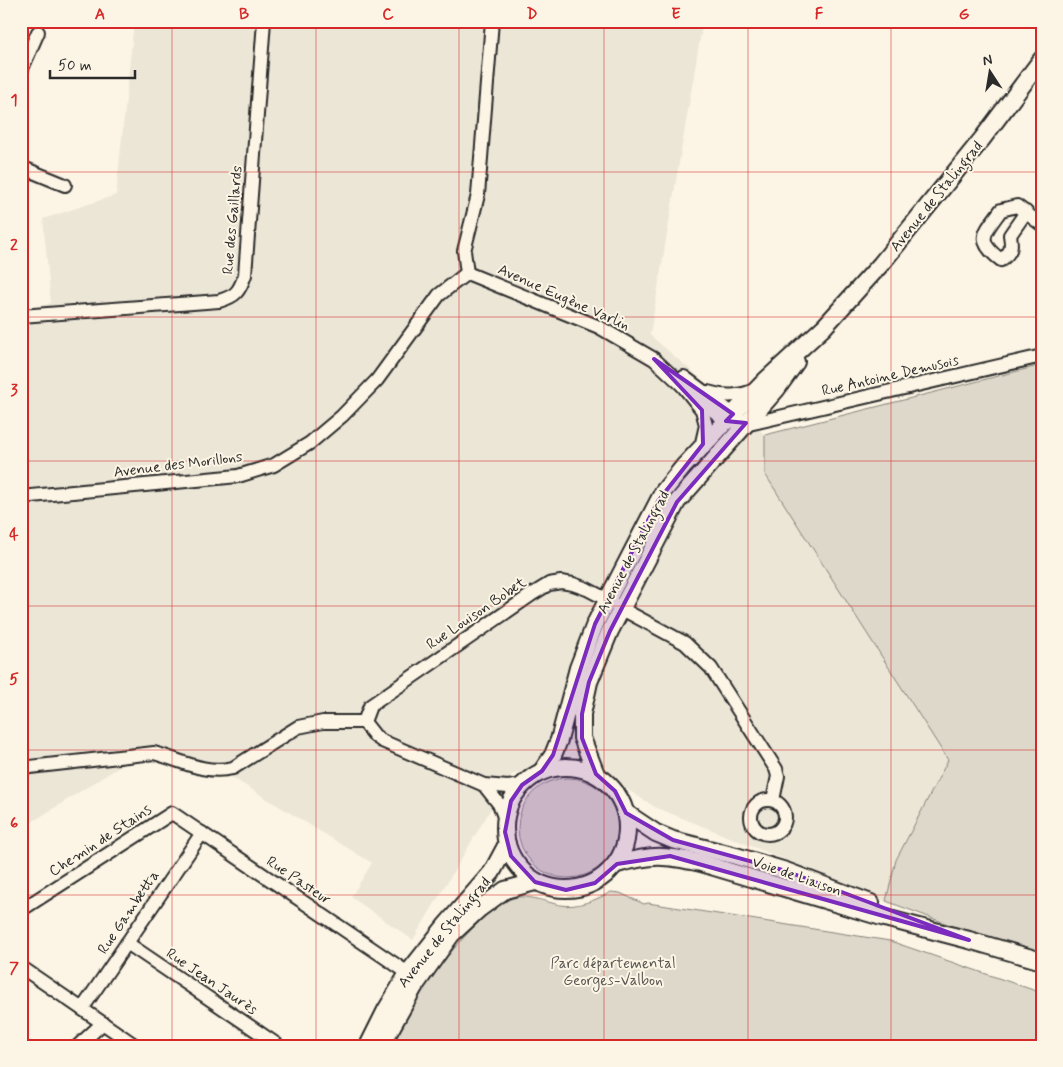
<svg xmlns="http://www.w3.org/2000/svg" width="1063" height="1067" font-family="Mynerve,sans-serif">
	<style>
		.built { fill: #ece6d7 }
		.green { fill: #ded8ca; stroke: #84827a }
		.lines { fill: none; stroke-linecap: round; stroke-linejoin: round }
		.minor-casing { stroke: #2b2b2b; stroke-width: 16 }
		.major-casing { stroke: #2b2b2b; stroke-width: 20 }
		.minor { stroke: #fcf5e5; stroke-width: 12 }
		.major { stroke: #fcf5e5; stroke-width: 16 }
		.marked { fill: #7b2cbf; fill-opacity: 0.2; stroke: #7b2cbf; stroke-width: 4; stroke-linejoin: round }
		.grid { fill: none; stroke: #d62828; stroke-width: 1; stroke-opacity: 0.55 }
		.labels { text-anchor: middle; stroke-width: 4; stroke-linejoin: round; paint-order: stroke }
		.street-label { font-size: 15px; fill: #2b2b2b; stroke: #fcf5e5 }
		.park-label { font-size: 15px; fill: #585653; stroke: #fcf5e5 }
		.neatline { fill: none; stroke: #d62828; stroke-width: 2 }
		.grid-label { font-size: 16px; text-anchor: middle; font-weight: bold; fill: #d62828 }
	</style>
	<rect width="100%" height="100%" fill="#fcf5e5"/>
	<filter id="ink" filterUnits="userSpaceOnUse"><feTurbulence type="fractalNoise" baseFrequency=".02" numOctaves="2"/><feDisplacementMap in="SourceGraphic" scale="10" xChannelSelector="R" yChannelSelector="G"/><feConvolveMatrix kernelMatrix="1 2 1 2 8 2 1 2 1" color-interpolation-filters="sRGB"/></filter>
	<g filter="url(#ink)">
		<path class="built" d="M134,21H703L650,335L765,435V474L948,760L896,860L886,901L655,807L574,756L511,775L413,940L351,897L372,863L233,778L149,748L21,829V311L51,303L43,219L116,195Z"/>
		<g class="green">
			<path d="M1042,365V955L993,941L886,901L896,860L948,760L765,474V435Z"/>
			<circle cx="568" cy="828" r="50"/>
			<path d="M611,892L620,893L644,904L648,903L890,941L1042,993V1046H391C402,1026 412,1005 425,986C441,963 490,900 518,897C533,896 546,902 560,905C577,908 596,900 611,892Z"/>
		</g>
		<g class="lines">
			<g class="minor-casing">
				<g id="minor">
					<path d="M21,71L38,32"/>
					<path d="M21,167L65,185"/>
					<path d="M1026,212L1010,235C1012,247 1012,252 1001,260C974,240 985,232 1001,210L1017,206L1042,225"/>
					<path d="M467,273L599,327L654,359L683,386L702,410L706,425L701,447"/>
					<path d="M467,273L464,251L478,195L492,21"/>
					<path d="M21,316L219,301C236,296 239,292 245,275L264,21"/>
					<path d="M684,377L740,419"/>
					<path d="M683,386L726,421L749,424L1042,356"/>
					<path d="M708,392C723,397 742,397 756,389"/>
					<path d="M21,497L238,476L274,465L310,443L342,416L377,380L439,295L467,273"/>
					<path d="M364,722L370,706L531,595L549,584L561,582L573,584L587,589L608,600L622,609L685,643L711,668L776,769L778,776L773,800"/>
					<path d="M364,722L375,736L382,741L484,785L508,787L522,785"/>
					<path d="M21,768L154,753C181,760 204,775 233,768L298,727L323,722H364"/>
					<path d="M484,785L499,804L505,819"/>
					<circle cx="768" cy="817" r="17"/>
					<path d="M21,910L172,813L408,973"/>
					<path d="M127,943L279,1046"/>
					<path d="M21,967L136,1046"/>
					<path d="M82,1009L202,833"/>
					<path d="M78,1046L103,1023"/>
				</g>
			</g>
			<g class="major-casing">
				<g id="major">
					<circle cx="566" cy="828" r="61"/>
					<path d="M542,771L553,755L559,740L578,668L595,624L663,492L684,466L733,414L765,381L824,327L881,264L982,139L1042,59"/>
					<path d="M596,774L582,738V714L589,682L610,631L677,502L776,390L796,362"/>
					<path d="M626,813L656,833L673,840L736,856L786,871L871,903"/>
					<path d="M617,864C653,854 664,855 701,863L885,918L969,940L1042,961"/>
					<path d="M368,1046L386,1010L408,973L446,925L492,872L507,844"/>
					<path d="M381,1046L414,987L451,935L479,909L505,890L535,882"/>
				</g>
			</g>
			<use href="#minor" class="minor"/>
			<use href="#major" class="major"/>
		</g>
	</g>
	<path class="marked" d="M654,359L733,414L726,421L746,423L677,502L610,631L589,682L582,714V738L596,774L615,791L626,813L673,840L786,871L969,940L670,856L617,864L595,883L566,890L535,882L511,856L505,832L511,801L522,785L542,771L553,755L595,624L658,501L703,444L702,410Z"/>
	<path class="grid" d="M172,21V1046M316,21V1046M459,21V1046M604,21V1046M748,21V1046M891,21V1046M21,172H1042M21,317H1042M21,461H1042M21,606H1042M21,750H1042M21,895H1042"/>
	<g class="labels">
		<g class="street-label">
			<text transform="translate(936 196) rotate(-51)" y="5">Avenue de Stalingrad</text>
			<text transform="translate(232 220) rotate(-85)" y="5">Rue des Gaillards</text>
			<text transform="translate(564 297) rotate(24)" y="5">Avenue Eugène Varlin</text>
			<text transform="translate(890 375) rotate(-13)" y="5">Rue Antoine Demusois</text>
			<text transform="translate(178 464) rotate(-7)" y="5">Avenue des Morillons</text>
			<text transform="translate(633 552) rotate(-62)" y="5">Avenue de Stalingrad</text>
			<text transform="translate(476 613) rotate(-34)" y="5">Rue Louison Bobet</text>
			<text transform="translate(100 840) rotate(-33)" y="5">Chemin de Stains</text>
			<text transform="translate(797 876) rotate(19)" y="5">Voie de Liaison</text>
			<text transform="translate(299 880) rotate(34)" y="5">Rue Pasteur</text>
			<text transform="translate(128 912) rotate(-56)" y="5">Rue Gambetta</text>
			<text transform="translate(444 932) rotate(-51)" y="5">Avenue de Stalingrad</text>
			<text transform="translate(212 981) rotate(34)" y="5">Rue Jean Jaurès</text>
		</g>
		<g class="park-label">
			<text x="613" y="968">Parc départemental<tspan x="613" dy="17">Georges-Valbon</tspan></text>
		</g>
	</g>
	<rect width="1063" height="1067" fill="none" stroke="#fcf5e5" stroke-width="55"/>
	<g transform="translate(990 72) rotate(348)" stroke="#fcf5e5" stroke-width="4" paint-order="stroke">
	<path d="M0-4L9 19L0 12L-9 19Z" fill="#2b2b2b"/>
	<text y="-8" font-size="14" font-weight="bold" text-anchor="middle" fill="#2b2b2b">N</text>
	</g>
	<path d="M50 70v8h85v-8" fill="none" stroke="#2b2b2b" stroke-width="2.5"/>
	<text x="58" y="70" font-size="15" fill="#2b2b2b" stroke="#fcf5e5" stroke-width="4" paint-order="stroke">50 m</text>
	<rect x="28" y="28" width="1008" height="1012" class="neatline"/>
	<g class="grid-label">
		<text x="100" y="19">A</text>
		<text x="244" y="19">B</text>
		<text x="388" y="19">C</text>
		<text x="532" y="19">D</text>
		<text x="676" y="19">E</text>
		<text x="819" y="19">F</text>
		<text x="964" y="19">G</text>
		<text x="14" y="105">1</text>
		<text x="14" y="250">2</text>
		<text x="14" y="395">3</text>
		<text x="14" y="539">4</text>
		<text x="14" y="684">5</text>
		<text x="14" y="828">6</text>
		<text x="14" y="973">7</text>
	</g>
</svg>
